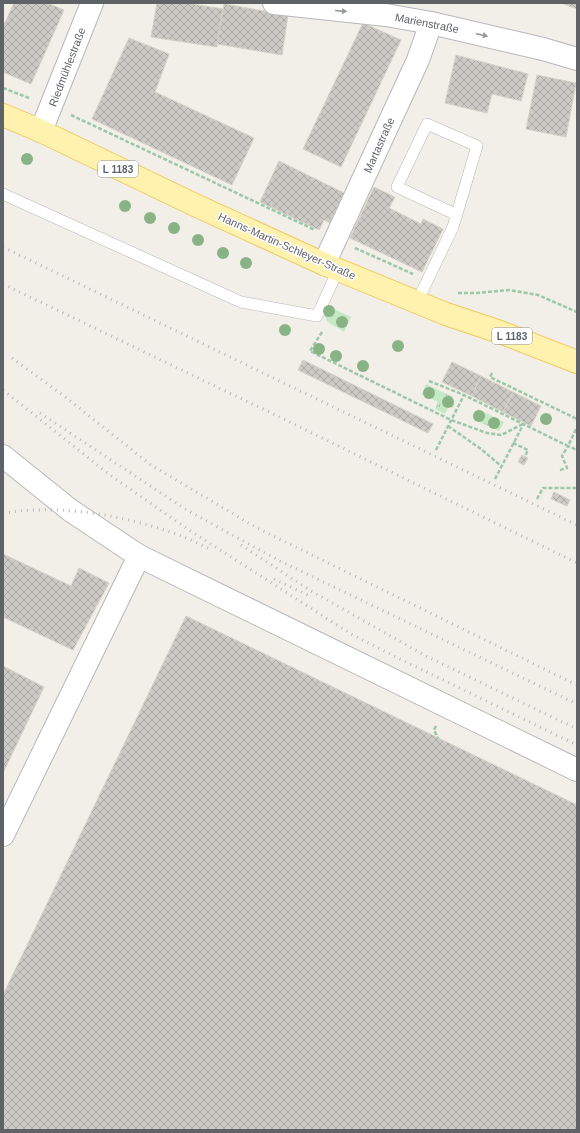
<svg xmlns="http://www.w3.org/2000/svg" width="580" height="1133" font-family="Arial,sans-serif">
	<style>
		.grass { fill: url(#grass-tufts) }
		.building { fill: url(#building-cross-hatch); stroke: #d6d1c6 }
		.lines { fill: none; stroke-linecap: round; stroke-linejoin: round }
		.service-casing { stroke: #b5b8bc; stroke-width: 12 }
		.minor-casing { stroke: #b5b8bc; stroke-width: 24 }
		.primary-casing { stroke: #f2c960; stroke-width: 24 }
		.path { stroke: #9cc7a9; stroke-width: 2.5; stroke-dasharray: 4 2; stroke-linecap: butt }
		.service { stroke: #fff; stroke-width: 11 }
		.minor { stroke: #fff; stroke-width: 22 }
		.primary { stroke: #fff2af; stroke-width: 22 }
		.rail { stroke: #b6b7b8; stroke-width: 3; stroke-dasharray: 1 5; stroke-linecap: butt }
		.tree { fill: #89b387 }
		.oneway { fill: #979a9d }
		.labels { text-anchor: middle; stroke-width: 3; stroke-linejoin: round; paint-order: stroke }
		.shield { fill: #fff; stroke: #8f9295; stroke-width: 1 }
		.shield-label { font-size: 10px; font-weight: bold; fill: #5f6368 }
		.street-label { font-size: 11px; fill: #5f6368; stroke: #fff }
	</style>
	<defs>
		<pattern id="grass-tufts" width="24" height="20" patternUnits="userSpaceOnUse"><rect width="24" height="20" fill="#c5e8c5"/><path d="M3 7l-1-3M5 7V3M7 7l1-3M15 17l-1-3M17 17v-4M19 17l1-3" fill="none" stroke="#a3c0a4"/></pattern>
		<pattern id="building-cross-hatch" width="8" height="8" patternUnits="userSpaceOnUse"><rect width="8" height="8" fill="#cccac5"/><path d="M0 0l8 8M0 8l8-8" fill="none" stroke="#a9a8a4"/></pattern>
	</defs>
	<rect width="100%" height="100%" fill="#f1efe8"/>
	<g class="grass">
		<path d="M327,306L351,317L344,332L327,321L324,315Z"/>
		<path d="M426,384L453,397L451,402L455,404L453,408L449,406L445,414L435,409L438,402L422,394Z"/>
		<path d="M478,409L504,422L499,431L473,419Z"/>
	</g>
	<g class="building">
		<path d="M14,3H47L64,10L31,84L3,72V22L5,23Z"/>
		<path d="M157,3H185L223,9L217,47L151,37Z"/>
		<path d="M561,3H577V9Z"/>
		<path d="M224,4L288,15L282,55L217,44Z"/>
		<path d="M363,23L401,40L341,167L303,149Z"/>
		<path d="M129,38L169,54L155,92L254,138L232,185L92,119Z"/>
		<path d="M456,55L528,74L521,101L492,94L487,113L445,103Z"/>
		<path d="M537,75L576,83L566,137L526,129Z"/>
		<path d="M279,161L344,193L330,223L324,220L319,230L260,202Z"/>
		<path d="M374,187L395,197L389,208L421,224L423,219L443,229L422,272L350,238Z"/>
		<path d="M303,360L433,424L428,433L298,370Z"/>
		<path d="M452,362L481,376L472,396L442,382Z"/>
		<path d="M481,376L513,392L503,412L472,396Z"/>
		<path d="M513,392L541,406L531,426L503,412Z"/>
		<path d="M522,455L528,458L524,465L518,462Z"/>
		<path d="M554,492L570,500L567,506L551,499Z"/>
		<path d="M3,554L71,586L79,568L109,583L73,650L3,617Z"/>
		<path d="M186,616L577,805V1130H3V995Z"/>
		<path d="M3,666L44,687L3,773Z"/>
	</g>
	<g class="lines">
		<g class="service-casing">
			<g id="service">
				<path d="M3,194L241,302L317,316L338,270"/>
				<path d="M417,302L453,227L477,146L427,124L397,187L457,215"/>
			</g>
		</g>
		<g class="minor-casing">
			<g id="minor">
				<path d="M274,3L386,15L431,23L543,49L577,59"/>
				<path d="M41,131L92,3"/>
				<path d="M324,264L418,60L431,23"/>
				<path d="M3,456L70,510L139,556L577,770"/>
				<path d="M3,835L139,556"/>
			</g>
		</g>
		<g class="primary-casing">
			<path id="primary" d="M3,115L41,131L195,205L324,264L446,314L500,332L577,362"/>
		</g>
		<g class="path">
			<path d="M3,88L29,98"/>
			<path d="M71,115L315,230"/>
			<path d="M355,248L413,274"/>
			<path d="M458,293H477L509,290L538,295L577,312"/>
			<path d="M322,332L310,351L451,420L487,433L501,435L523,424"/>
			<path d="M492,373L490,377L577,419"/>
			<path d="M429,381L464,395L568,446L577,427"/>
			<path d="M448,426L481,449L501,466"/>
			<path d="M513,443L528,450L525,456"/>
			<path d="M436,450L464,395"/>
			<path d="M560,470L567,468L562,456L568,446L577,450"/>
			<path d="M495,479L523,425"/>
			<path d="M537,499L543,488H577"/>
			<path d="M436,726L434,730L438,738"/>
		</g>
		<use href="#service" class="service"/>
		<use href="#minor" class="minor"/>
		<use href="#primary" class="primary"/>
		<g class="rail">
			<path d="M3,247L577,525"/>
			<path d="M3,284L267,411L577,563"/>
			<path d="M12,358L64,396L151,465L257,528L577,685"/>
			<path d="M3,390L110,475L186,528L351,634L404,661L577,745"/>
			<path d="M40,413L185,509L280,561L577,704"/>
			<path d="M3,513C62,504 123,515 179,535C190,539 201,545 212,550"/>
			<path d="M241,545L311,591L426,656L577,729"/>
			<path d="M274,579L310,596"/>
		</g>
	</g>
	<g class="tree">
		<circle cx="27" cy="159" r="6"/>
		<circle cx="125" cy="206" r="6"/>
		<circle cx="150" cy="218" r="6"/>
		<circle cx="174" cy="228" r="6"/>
		<circle cx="198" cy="240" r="6"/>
		<circle cx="223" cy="253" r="6"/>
		<circle cx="246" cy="263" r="6"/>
		<circle cx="329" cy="311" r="6"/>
		<circle cx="342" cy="322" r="6"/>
		<circle cx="285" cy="330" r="6"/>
		<circle cx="398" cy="346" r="6"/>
		<circle cx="319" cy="349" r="6"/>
		<circle cx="336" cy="356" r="6"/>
		<circle cx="363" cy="366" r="6"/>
		<circle cx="429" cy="393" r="6"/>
		<circle cx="448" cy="402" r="6"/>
		<circle cx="479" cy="416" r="6"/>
		<circle cx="546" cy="419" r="6"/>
		<circle cx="494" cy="423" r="6"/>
	</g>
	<defs><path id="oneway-solid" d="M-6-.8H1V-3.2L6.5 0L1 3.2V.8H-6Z"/></defs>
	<g class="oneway">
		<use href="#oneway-solid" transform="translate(341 11) rotate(5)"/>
		<use href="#oneway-solid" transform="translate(482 35) rotate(13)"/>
	</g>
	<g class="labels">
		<g class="shield">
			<rect x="98" y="161" width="40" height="16" rx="3"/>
			<rect x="492" y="328" width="40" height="16" rx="3"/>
		</g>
		<g class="shield-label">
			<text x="118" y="173">L 1183</text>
			<text x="512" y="340">L 1183</text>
		</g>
		<g class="street-label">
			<text transform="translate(427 23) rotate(11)" y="4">Marienstraße</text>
			<text transform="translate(67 67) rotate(-69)" y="4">Riedmühlestraße</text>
			<text transform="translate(379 145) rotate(-66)" y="4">Martastraße</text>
			<text transform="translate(287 246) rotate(24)" y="4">Hanns-Martin-Schleyer-Straße</text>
		</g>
	</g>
	<rect width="580" height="1133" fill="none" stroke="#5f6368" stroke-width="8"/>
</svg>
